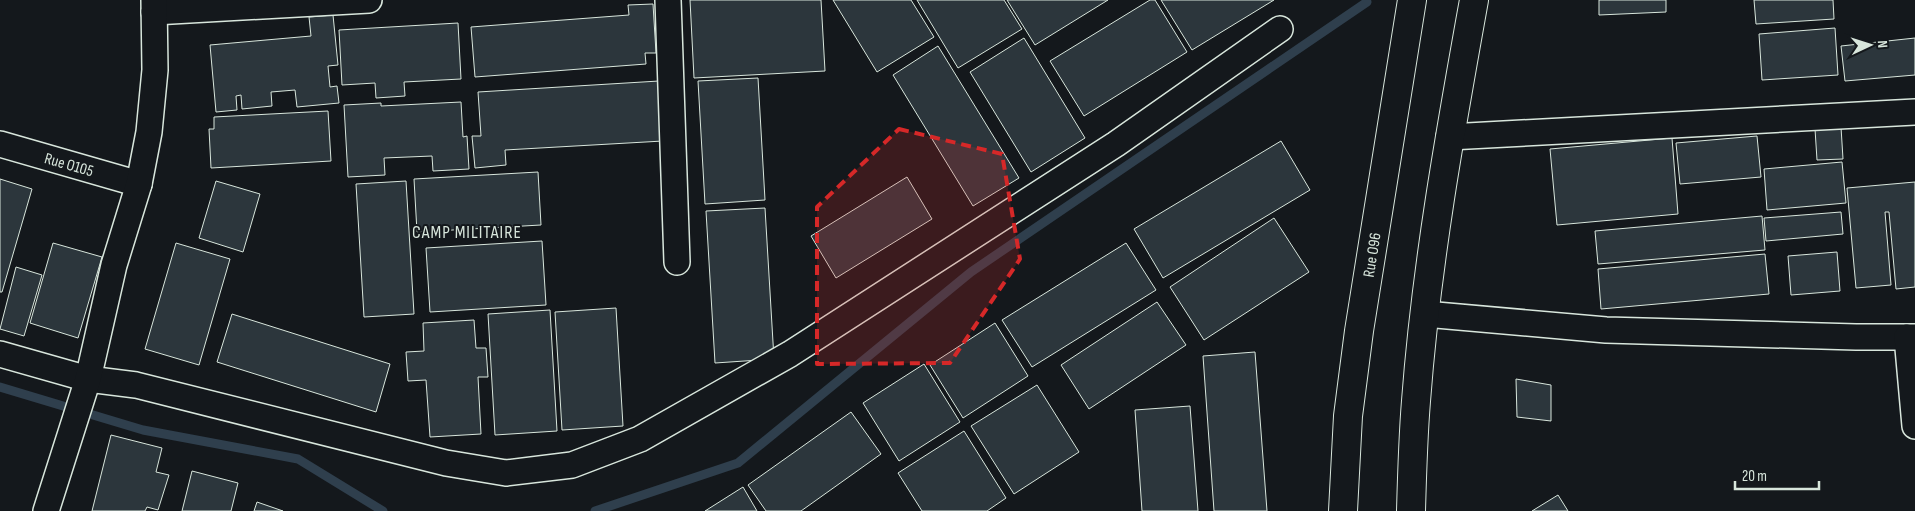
<svg xmlns="http://www.w3.org/2000/svg" width="1915" height="511" font-family="'Sofia Sans Condensed',sans-serif">
	<style>
		.lines { fill: none; stroke-linecap: round; stroke-linejoin: round }
		.stream { stroke: #2f3f4d; stroke-width: 9 }
		.building { fill: #2c363c; stroke: #d8e6dc }
		.minor-casing { stroke: #d8e6dc; stroke-width: 28 }
		.secondary-casing { stroke: #d8e6dc; stroke-width: 30 }
		.minor { stroke: #14181c; stroke-width: 25 }
		.secondary { stroke: #14181c; stroke-width: 28 }
		.marked { fill: #d62828; fill-opacity: 0.2; stroke: #d62828; stroke-width: 4; stroke-dasharray: 10 6; stroke-linejoin: round }
		.labels { text-anchor: middle; stroke-width: 4; stroke-linejoin: round; paint-order: stroke }
		.street-label { font-size: 16px; fill: #d8e6dc; stroke: #14181c }
		.neighbourhood-label { font-size: 18px; letter-spacing: 1px; fill: #d8e6dc; stroke: #14181c }
	</style>
	<rect width="100%" height="100%" fill="#14181c"/>
	<g class="lines">
		<g class="stream">
			<path d="M0,387L143,430L298,459L383,511"/>
			<path d="M595,511L738,463L971,272L1367,2"/>
		</g>
	</g>
	<g class="building">
		<path d="M690,0H821L825,71L694,78Z"/>
		<path d="M833,0H911L934,37L877,72Z"/>
		<path d="M917,0H1004L1022,29L958,68Z"/>
		<path d="M1007,0H1108L1035,45Z"/>
		<path d="M1150,0H1155L1187,52L1084,116L1050,61Z"/>
		<path d="M1161,0H1274L1192,50Z"/>
		<path d="M1599,0H1666V12L1599,15Z"/>
		<path d="M1754,0H1833L1834,19L1756,24Z"/>
		<path d="M653,4L656,53H645L646,64L475,77L471,27L629,15L628,5Z"/>
		<path d="M333,15L338,65L328,66L330,87L337,86L339,103L297,107L295,90L271,92L272,106L242,109L241,95L236,96L237,110L216,112L210,45L311,36L309,17Z"/>
		<path d="M458,23L461,79L404,82L405,96L376,98L375,83L342,85L339,30Z"/>
		<path d="M1835,28L1838,75L1762,80L1759,34Z"/>
		<path d="M1024,38L1085,138L1031,172L970,72Z"/>
		<path d="M1915,38V75L1845,81L1841,46Z"/>
		<path d="M938,46L1019,178L973,206L893,75Z"/>
		<path d="M758,78L765,200L705,204L698,81Z"/>
		<path d="M659,81L663,141L505,150L506,165L475,168L472,136H481L478,92Z"/>
		<path d="M461,102L463,137L467,136L469,169L433,171L432,156L384,158L385,175L348,177L344,105L381,103V106Z"/>
		<path d="M328,111L331,161L211,168L209,129H214V117Z"/>
		<path d="M1841,127L1843,159L1817,160L1815,129Z"/>
		<path d="M1757,136L1761,177L1680,184L1676,143Z"/>
		<path d="M1672,138L1678,214L1557,225L1550,149Z"/>
		<path d="M1281,141L1310,190L1163,278L1134,229Z"/>
		<path d="M1842,162L1846,203L1767,210L1764,169Z"/>
		<path d="M538,172L541,225L417,232L414,179Z"/>
		<path d="M907,177L932,219L836,278L811,236Z"/>
		<path d="M0,179L32,189L2,292H0Z"/>
		<path d="M216,181L260,194L243,252L199,238Z"/>
		<path d="M406,181L414,314L364,317L356,184Z"/>
		<path d="M1915,182V287L1896,289L1889,212H1885L1891,285L1856,288L1847,188Z"/>
		<path d="M765,208L774,359L715,363L706,211Z"/>
		<path d="M1841,212L1843,234L1766,241L1764,218Z"/>
		<path d="M1762,216L1765,250L1598,264L1595,231Z"/>
		<path d="M1274,218L1309,272L1204,340L1170,287Z"/>
		<path d="M542,241L546,305L430,312L426,248Z"/>
		<path d="M53,243L102,257L78,338L30,323Z"/>
		<path d="M176,243L230,259L199,365L145,349Z"/>
		<path d="M1126,243L1156,290L1032,367L1002,320Z"/>
		<path d="M1837,252L1840,291L1791,295L1788,256Z"/>
		<path d="M1765,254L1769,294L1601,309L1598,269Z"/>
		<path d="M16,267L42,275L24,336L0,329Z"/>
		<path d="M1157,302L1186,345L1089,409L1061,365Z"/>
		<path d="M616,308L623,426L562,430L555,312Z"/>
		<path d="M550,310L557,431L495,435L488,314Z"/>
		<path d="M232,314L390,364L376,412L217,362Z"/>
		<path d="M474,320L476,348H486L488,377H478L481,434L430,437L426,380L408,381L406,352L424,351L423,323Z"/>
		<path d="M995,323L1028,376L963,418L930,365Z"/>
		<path d="M1255,352L1267,511H1214L1203,356Z"/>
		<path d="M924,364L960,422L899,461L863,403Z"/>
		<path d="M1516,379L1551,385V421L1517,417Z"/>
		<path d="M1037,385L1079,452L1014,494L971,426Z"/>
		<path d="M1190,406L1198,511H1142L1135,410Z"/>
		<path d="M851,412L881,454L801,511H766L748,485Z"/>
		<path d="M964,431L1006,498L987,511H922L898,473Z"/>
		<path d="M111,435L162,448L156,472L169,475L158,510L147,507L145,511H92Z"/>
		<path d="M192,471L238,483L231,511H182Z"/>
		<path d="M743,487L757,511H705Z"/>
		<path d="M1558,495L1568,511H1532Z"/>
		<path d="M257,502L283,511H254Z"/>
	</g>
	<g class="lines">
		<g class="minor-casing">
			<g id="minor">
				<path d="M668,0L677,262"/>
				<path d="M154,12L369,0"/>
				<path d="M1449,137L1915,112"/>
				<path id="s1" d="M0,144L139,184"/>
				<path d="M1425,314L1606,330L1856,337H1915"/>
				<path d="M1907,337L1915,426"/>
				<path d="M0,354L88,379L136,385L446,463L506,473L572,465L640,439L790,354L1116,144L1280,29"/>
				<path d="M46,511L88,379L114,265L139,184L149,132L155,70L154,0"/>
			</g>
		</g>
		<g class="secondary-casing">
			<g id="secondary">
				<path id="s2" d="M1343,511L1348,416L1359,331L1412,0"/>
				<path d="M1411,511C1412,474 1413,438 1416,401C1426,267 1450,133 1474,0"/>
			</g>
		</g>
		<use href="#minor" class="minor"/>
		<use href="#secondary" class="secondary"/>
	</g>
	<path class="marked" d="M899,129L1002,154L1020,259L950,363L817,364V207Z"/>
	<g class="labels">
		<g class="street-label">
			<text dy="6" stroke="none"><textPath href="#s1" startOffset="72">Rue O105</textPath></text>
			<text dy="6" stroke="none"><textPath href="#s2" startOffset="258">Rue O96</textPath></text>
		</g>
		<g class="neighbourhood-label">
			<text x="467" y="238">CAMP MILITAIRE</text>
		</g>
	</g>
	<g transform="translate(1870 45) rotate(86)" stroke="#14181c" stroke-width="4" paint-order="stroke">
	<path d="M0-4L9 19L0 12L-9 19Z" fill="#d8e6dc"/>
	<text y="-8" font-size="14" font-weight="bold" text-anchor="middle" fill="#d8e6dc">N</text>
	</g>
	<path d="M1735 481v8h84v-8" fill="none" stroke="#d8e6dc" stroke-width="2.5"/>
	<text x="1742" y="481" font-size="15" fill="#d8e6dc" stroke="#14181c" stroke-width="4" paint-order="stroke">20 m</text>
</svg>
